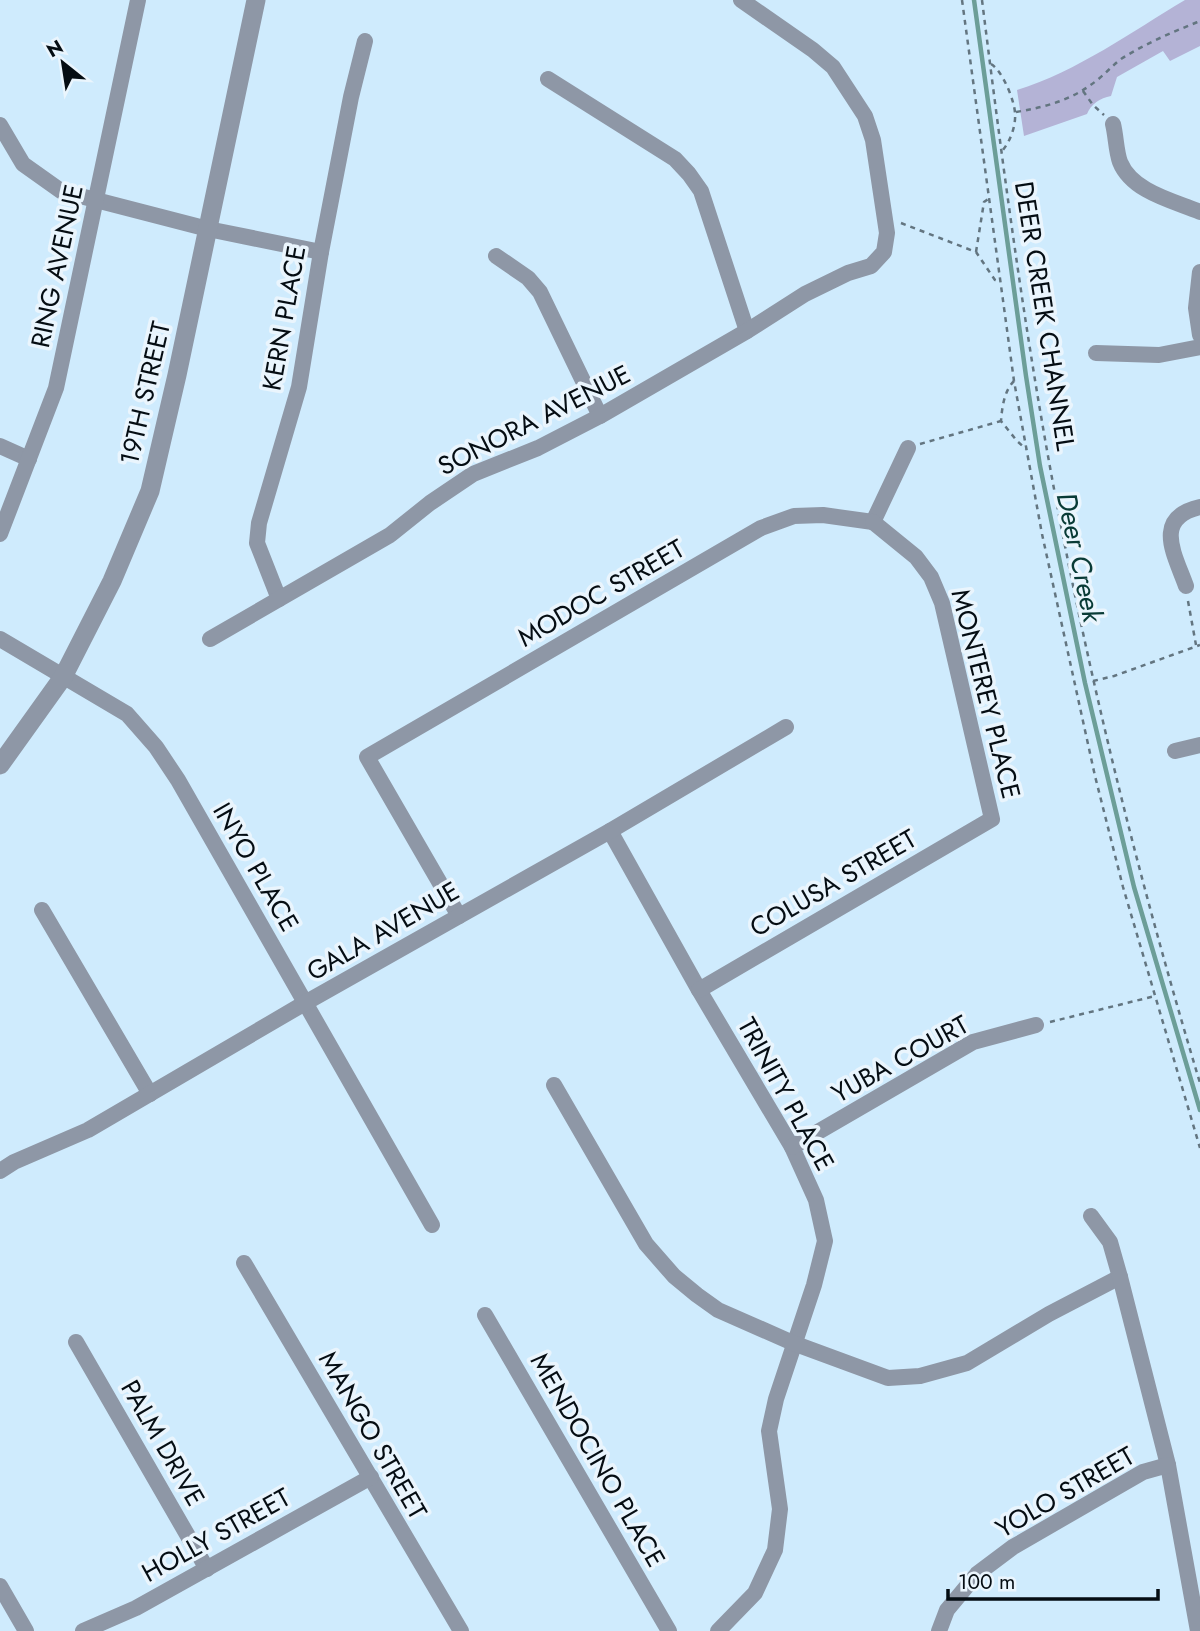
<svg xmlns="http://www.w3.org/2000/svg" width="1200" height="1631" font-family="Jost,sans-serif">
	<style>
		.green { fill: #b4b3d6 }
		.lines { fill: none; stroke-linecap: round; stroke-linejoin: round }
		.stream { stroke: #6c9e98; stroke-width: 4.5 }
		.path { stroke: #637580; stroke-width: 2.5; stroke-dasharray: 5 5; stroke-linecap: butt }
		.minor { stroke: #8e97a6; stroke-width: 16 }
		.tertiary { stroke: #8e97a6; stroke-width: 19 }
		.labels { text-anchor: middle; stroke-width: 7; stroke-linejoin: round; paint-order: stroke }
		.street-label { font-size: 26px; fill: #050d13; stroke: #eaf5fd }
		.water-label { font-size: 28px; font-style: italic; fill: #093b36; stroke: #eaf5fd }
	</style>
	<rect width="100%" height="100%" fill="#cfebfd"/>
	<path class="green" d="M1185,0H1200V46L1170,61L1163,51L1117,77L1111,96C1100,98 1091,104 1087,114L1024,136L1017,90C1078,71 1131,32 1185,0Z"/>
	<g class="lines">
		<path class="stream" d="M974,0L1026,376L1040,466L1085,683L1134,887L1200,1110"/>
		<g class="path">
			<path d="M962,0L1014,381L1042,534L1095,776L1123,887L1200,1148"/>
			<path d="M982,0C1001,152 1021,305 1048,456C1086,668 1138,877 1200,1083"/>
			<path d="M991,64C1002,70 1015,101 1015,114C1016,126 1010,142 1002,151"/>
			<path d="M1083,91L1093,105L1104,115"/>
			<path d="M1016,112C1046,107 1072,100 1096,81C1105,74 1112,66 1121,59C1146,43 1173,32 1200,21"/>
			<path d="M901,223L976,252L995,280L999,282"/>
			<path d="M976,252L984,202L988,199"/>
			<path d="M1014,381C1004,391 1002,408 1001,421L1017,441L1026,449"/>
			<path d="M920,444L1001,421"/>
			<path d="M1188,601L1196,645"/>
			<path d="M1093,681L1114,676L1200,645"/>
			<path d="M1050,1022L1155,996"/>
		</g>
		<g class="minor">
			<path d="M548,79L675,159L689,174L701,191L747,331"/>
			<path d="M1113,124C1116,136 1116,151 1120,162C1132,192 1174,201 1200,212"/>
			<path d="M0,125L23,164L61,191L208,229L321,252"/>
			<path d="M496,256L528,278L540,292L600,416"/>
			<path d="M1200,272L1196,308L1200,335"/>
			<path d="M1096,353L1159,355L1200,347"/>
			<path d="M0,446L29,459"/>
			<path d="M873,522L908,448"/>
			<path d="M0,534L56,388L138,0"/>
			<path d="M1186,586C1175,555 1152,518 1200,507"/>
			<path d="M279,599L257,543L259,523L299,387L321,252L351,97L365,41"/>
			<path d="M0,639L127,714L156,747L178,780L432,1225"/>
			<path d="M210,639L390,535L430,503L473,474L538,448L600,416L747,331L805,294L848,273L871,266L884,252L887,233L873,140L865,116L833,67L813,50L741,0"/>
			<path d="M1175,751L1200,745"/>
			<path d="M610,831L699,990L792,1147L816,1200L825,1241L814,1285L776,1399L769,1431L780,1509L775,1550L755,1593L718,1631"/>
			<path d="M42,910L150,1094"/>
			<path d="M459,916L367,757L761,528L794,516L823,515L873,522"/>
			<path d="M699,990L992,819L942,603L931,577L916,557L873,522"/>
			<path d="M554,1085L646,1244L674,1276L697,1295L718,1310L793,1343L888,1378L920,1376L967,1363L1049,1314L1120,1277"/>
			<path d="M792,1147L973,1042L1036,1025"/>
			<path d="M0,1171L14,1162L88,1130L305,1003L610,831L786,727"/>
			<path d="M1091,1216L1110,1242L1120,1277L1168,1465L1198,1631"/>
			<path d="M244,1263L461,1631"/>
			<path d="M485,1315L669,1631"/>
			<path d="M76,1342L207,1569"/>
			<path d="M0,1586L26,1631"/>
			<path d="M83,1631L136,1608L371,1477"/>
			<path d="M939,1631L947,1610L977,1574L1013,1547L1143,1472L1168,1465"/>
		</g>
		<path class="tertiary" d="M0,765L63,677L112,581L150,491L177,375L256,0"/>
	</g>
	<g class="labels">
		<g class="street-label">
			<text transform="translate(57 266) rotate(-78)" y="9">RING AVENUE</text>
			<text transform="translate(1045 316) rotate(81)" y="9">DEER CREEK CHANNEL</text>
			<text transform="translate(284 318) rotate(-80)" y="9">KERN PLACE</text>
			<text transform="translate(145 393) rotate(-77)" y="9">19TH STREET</text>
			<text transform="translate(534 420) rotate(-27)" y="9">SONORA AVENUE</text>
			<text transform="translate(601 593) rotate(-30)" y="9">MODOC STREET</text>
			<text transform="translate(986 694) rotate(76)" y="9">MONTEREY PLACE</text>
			<text transform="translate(256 867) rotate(60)" y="9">INYO PLACE</text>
			<text transform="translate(833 883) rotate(-30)" y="9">COLUSA STREET</text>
			<text transform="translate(383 931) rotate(-30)" y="9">GALA AVENUE</text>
			<text transform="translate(900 1059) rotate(-29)" y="9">YUBA COURT</text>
			<text transform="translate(786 1094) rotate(61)" y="9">TRINITY PLACE</text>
			<text transform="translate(373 1435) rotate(60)" y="9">MANGO STREET</text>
			<text transform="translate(163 1443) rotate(60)" y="9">PALM DRIVE</text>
			<text transform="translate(598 1460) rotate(60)" y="9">MENDOCINO PLACE</text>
			<text transform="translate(1065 1492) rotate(-30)" y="9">YOLO STREET</text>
			<text transform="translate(216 1535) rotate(-29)" y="9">HOLLY STREET</text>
		</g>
		<g class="water-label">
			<text transform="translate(1080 557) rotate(78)" y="10">Deer Creek</text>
		</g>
	</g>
	<g transform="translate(63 63) rotate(330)" stroke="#eaf5fd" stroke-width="5" paint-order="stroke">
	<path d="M0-5L12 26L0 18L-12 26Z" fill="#050d13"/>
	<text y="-10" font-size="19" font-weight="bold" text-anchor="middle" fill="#050d13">N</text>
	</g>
	<path d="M948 1589v10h210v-10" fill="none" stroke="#050d13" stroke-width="3.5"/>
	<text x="958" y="1589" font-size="21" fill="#050d13" stroke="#eaf5fd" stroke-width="5" paint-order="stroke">100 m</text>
</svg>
